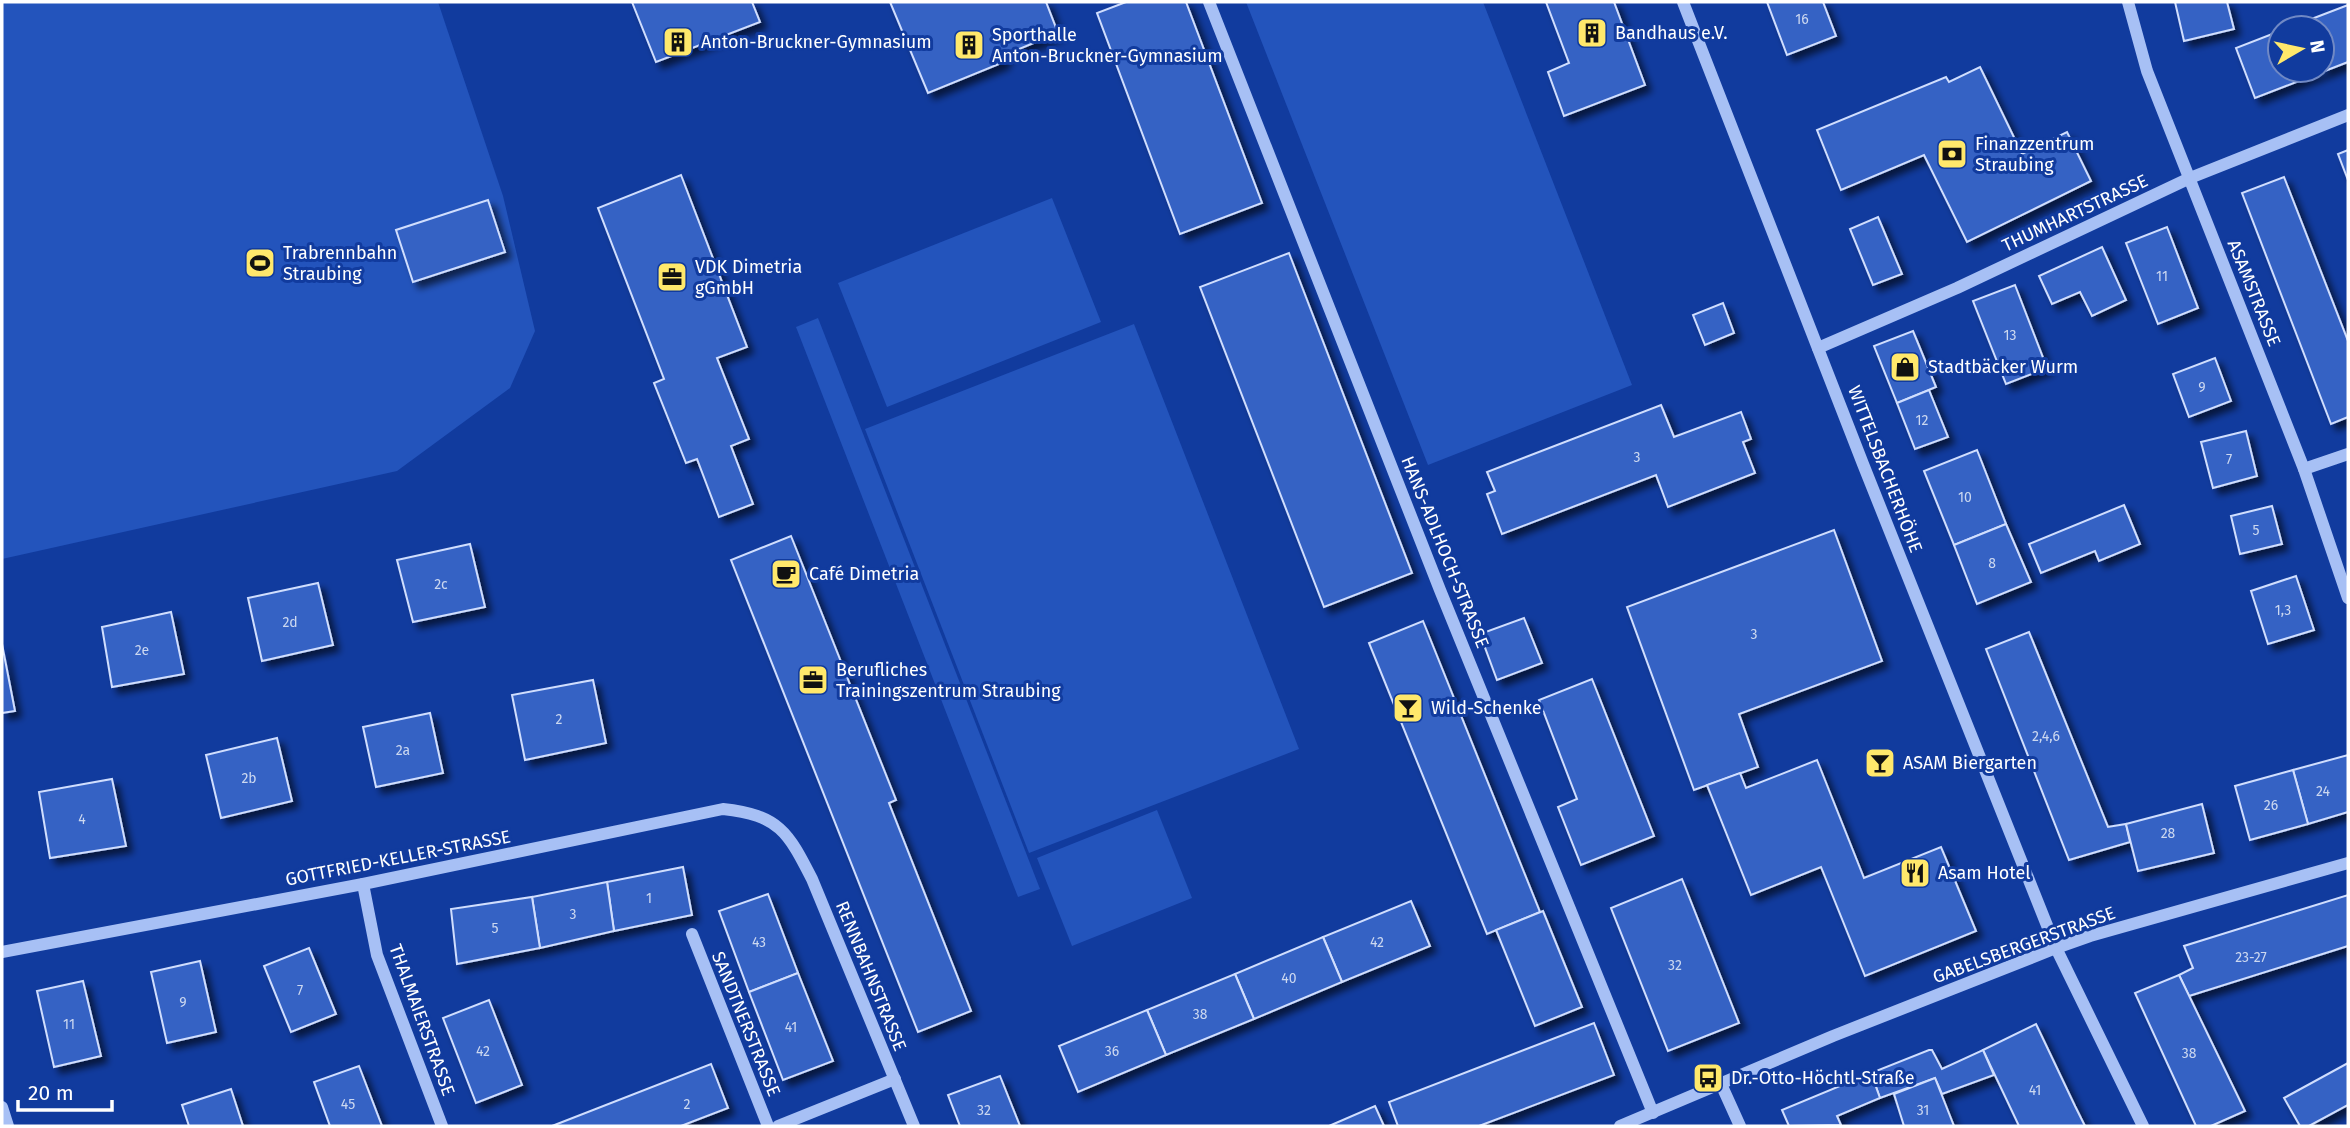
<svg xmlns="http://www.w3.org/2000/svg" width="2350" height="1128" font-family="'Fira Sans',sans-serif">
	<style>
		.green { fill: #2354bc }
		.building { fill: #3562c4; stroke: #d0defe; stroke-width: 2; filter: url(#shadow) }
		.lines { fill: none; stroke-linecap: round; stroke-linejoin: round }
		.minor { stroke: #a7c0f5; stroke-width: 12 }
		.labels { text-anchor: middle; stroke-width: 6; stroke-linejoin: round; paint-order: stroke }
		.number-label { font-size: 14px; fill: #ccd8f0 }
		.poi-label { font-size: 18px; fill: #fff; stroke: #113b9e; text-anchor: start }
		.street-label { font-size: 18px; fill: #fff; stroke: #113b9e }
	</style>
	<defs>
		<filter id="shadow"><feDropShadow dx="6" dy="6" stdDeviation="3.5" flood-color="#0009"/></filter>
	</defs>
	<rect width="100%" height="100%" fill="#113b9e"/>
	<g class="green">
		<path d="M2,2H438L503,196L535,331L510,388L397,471L2,559Z"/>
		<path d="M1246,2H1483L1632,385L1428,465Z"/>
		<path d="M1052,198L1101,322L887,407L838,283Z"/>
		<path d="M818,318L1040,889L1018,897L796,327Z"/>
		<path d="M1134,324L1299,749L1029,853L865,429Z"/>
		<path d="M1157,810L1192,898L1072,946L1037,858Z"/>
	</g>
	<g class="building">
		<path d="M632,2H752L760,22L656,62Z"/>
		<path d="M890,2H1046L1058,33L1002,56L1004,62L928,93Z"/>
		<path d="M1126,2H1186L1262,203L1180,234L1097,13Z"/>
		<path d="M1546,2H1614L1645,85L1564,116L1548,72L1569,63Z"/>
		<path d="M1767,2H1823L1836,36L1787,55Z"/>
		<path d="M2175,2H2227L2234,29L2184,41Z"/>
		<path d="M2348,5V62L2255,98L2236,48L2280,31V70H2322V28H2288Z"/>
		<path d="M1980,67L2022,154L2067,132L2091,181L1967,242L1924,155L1841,190L1817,130L1946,77L1949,82Z"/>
		<path d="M2348,150V180L2338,154Z"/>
		<path d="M681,175L747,347L717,358L749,439L731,446L753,504L719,517L697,459L686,463L654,383L664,379L598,208Z"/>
		<path d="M2284,177L2348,341V417L2331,424L2242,193Z"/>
		<path d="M488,200L505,252L413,282L396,230Z"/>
		<path d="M1878,217L1902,274L1873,285L1850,229Z"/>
		<path d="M2167,227L2198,308L2158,324L2126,243Z"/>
		<path d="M2102,247L2126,300L2092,316L2080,292L2052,304L2039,276Z"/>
		<path d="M1289,253L1412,573L1324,607L1200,287Z"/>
		<path d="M2015,285L2047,368L2006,384L1973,301Z"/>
		<path d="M1723,303L1734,333L1705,345L1693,315Z"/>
		<path d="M1913,331L1936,387L1897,403L1874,346Z"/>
		<path d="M2215,358L2231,401L2189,417L2173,374Z"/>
		<path d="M1929,390L1948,437L1915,449L1897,403Z"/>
		<path d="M1661,405L1674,437L1741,412L1751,439L1743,442L1755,473L1668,507L1656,475L1502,534L1487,494L1495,491L1487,472Z"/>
		<path d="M2246,431L2257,476L2213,488L2201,442Z"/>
		<path d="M1977,450L2006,524L1954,545L1924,471Z"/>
		<path d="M2124,505L2140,544L2099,561L2095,551L2041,573L2029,544Z"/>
		<path d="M2272,506L2282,544L2240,554L2231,516Z"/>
		<path d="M2006,524L2031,582L1977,604L1954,545Z"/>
		<path d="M1834,530L1882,661L1739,714L1758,767L1694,790L1627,607Z"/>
		<path d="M791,536L896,800L889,803L971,1011L918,1032L731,560Z"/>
		<path d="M470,544L485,607L413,622L397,560Z"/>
		<path d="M2296,576L2314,630L2268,644L2251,591Z"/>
		<path d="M318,583L333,645L262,661L248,598Z"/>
		<path d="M171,612L184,674L112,687L102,627Z"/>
		<path d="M1524,618L1542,663L1497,680L1480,634Z"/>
		<path d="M1423,621L1540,912L1487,934L1369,643Z"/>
		<path d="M2029,632L2108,827L2126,824L2130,842L2069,860L1986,649Z"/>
		<path d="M2,644L15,711L2,713Z"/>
		<path d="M1592,679L1654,836L1581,865L1558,807L1577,799L1539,700Z"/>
		<path d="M593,680L606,743L525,760L512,695Z"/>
		<path d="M430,713L443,773L376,787L363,727Z"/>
		<path d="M277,738L292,801L221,818L206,755Z"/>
		<path d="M2348,755V812L2308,824L2293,770Z"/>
		<path d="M1817,760L1864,878L1941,847L1976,931L1865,976L1821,867L1751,895L1707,785L1740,773L1746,788Z"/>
		<path d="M2293,770L2308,824L2250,840L2235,786Z"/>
		<path d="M112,779L126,846L50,858L39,792Z"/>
		<path d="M2202,804L2214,853L2138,871L2126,824Z"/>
		<path d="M683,867L692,915L614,931L607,882Z"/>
		<path d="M1682,879L1739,1023L1668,1051L1611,908Z"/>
		<path d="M607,882L614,931L540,948L532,897Z"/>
		<path d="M768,894L798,973L749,992L719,911Z"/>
		<path d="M2348,895V946L2189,996L2179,975L2193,968L2184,946Z"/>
		<path d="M532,897L540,948L457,964L451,909Z"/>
		<path d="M1411,901L1430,946L1342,982L1323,937Z"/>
		<path d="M1543,911L1582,1007L1535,1026L1496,930Z"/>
		<path d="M1323,937L1342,982L1254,1019L1235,974Z"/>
		<path d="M309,948L336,1014L291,1032L264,966Z"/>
		<path d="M200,961L216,1032L167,1043L151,972Z"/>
		<path d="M798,973L833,1061L783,1080L749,992Z"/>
		<path d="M1235,974L1254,1019L1166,1055L1147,1010Z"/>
		<path d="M2179,975L2245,1111L2211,1126H2196L2135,993Z"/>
		<path d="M83,981L101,1056L54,1067L37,991Z"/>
		<path d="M489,1000L522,1085L476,1103L443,1018Z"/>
		<path d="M1147,1010L1166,1055L1078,1092L1059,1046Z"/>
		<path d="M1594,1023L1614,1075L1479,1126H1398L1389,1102Z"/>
		<path d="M2036,1024L2075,1106L2085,1126H2019L1983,1050Z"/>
		<path d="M1929,1050H1932L1942,1069L1983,1050L1994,1075L1942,1094L1935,1078L1880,1098L1871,1073Z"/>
		<path d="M2348,1063V1105L2309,1126H2300L2284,1098Z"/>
		<path d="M711,1064L728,1108L681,1126H552Z"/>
		<path d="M359,1066L382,1126H330L314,1082Z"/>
		<path d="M1871,1073L1880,1098L1837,1116L1841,1125L1789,1126L1782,1110Z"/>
		<path d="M1000,1076L1020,1126H960L948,1095Z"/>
		<path d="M1935,1078L1954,1126H1904L1894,1094Z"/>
		<path d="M231,1089L243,1126H189L182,1105Z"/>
		<path d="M1375,1106L1384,1126H1329Z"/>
	</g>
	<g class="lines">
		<g class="minor">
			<path d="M1209,2L1440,590L1653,1113"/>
			<path d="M1683,2L1863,464L2056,948L2143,1126"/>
			<path d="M2128,2L2147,71L2304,469L2348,598"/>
			<path d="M1818,348L1957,288L2190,178L2348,115"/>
			<path d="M2304,469L2348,454"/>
			<path d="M363,884L377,955L442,1126"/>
			<path d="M692,934L768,1126"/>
			<path d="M2,952L363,884L723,809C779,815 788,832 812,879L914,1126"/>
			<path d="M1721,1084L1740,1126"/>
			<path d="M2,1107L8,1126"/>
			<path d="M778,1126L895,1079"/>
			<path d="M1620,1126L1833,1036L2056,948L2090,936L2348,863"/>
		</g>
	</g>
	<defs>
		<g id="building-square" transform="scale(1.575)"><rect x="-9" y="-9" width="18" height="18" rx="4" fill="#ffe86b" stroke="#113b9e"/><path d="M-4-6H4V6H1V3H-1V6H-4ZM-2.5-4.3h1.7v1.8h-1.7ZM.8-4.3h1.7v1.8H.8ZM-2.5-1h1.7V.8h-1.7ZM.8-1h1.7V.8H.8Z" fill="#111"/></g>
		<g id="bank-square" transform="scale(1.575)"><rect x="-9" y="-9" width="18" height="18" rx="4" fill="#ffe86b" stroke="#113b9e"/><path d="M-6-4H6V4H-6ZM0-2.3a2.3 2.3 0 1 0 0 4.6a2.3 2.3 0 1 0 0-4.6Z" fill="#111"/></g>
		<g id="stadium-square" transform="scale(1.575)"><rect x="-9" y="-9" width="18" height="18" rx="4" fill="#ffe86b" stroke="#113b9e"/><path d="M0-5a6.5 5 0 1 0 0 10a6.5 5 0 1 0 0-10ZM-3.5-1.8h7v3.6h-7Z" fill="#111"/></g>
		<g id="office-square" transform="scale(1.575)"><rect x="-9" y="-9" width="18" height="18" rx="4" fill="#ffe86b" stroke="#113b9e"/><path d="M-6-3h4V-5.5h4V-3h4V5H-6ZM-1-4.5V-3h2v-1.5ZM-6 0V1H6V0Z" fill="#111"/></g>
		<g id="shop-square" transform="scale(1.575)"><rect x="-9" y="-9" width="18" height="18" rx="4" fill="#ffe86b" stroke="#113b9e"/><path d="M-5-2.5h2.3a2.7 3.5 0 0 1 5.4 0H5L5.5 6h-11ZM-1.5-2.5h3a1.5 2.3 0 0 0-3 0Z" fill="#111"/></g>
		<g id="cafe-square" transform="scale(1.575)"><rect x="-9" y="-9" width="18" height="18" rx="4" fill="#ffe86b" stroke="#113b9e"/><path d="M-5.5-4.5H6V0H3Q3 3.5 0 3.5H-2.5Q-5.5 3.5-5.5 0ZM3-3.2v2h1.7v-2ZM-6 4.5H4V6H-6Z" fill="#111"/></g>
		<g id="bar-square" transform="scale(1.575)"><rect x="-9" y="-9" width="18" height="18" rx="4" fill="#ffe86b" stroke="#113b9e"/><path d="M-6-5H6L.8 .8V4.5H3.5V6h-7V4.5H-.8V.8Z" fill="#111"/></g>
		<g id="restaurant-square" transform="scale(1.575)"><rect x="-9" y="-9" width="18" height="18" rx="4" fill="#ffe86b" stroke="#113b9e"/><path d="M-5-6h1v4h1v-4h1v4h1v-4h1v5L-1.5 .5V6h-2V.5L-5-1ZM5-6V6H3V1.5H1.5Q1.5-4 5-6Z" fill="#111"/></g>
		<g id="bus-square" transform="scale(1.575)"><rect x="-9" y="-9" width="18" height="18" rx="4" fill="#ffe86b" stroke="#113b9e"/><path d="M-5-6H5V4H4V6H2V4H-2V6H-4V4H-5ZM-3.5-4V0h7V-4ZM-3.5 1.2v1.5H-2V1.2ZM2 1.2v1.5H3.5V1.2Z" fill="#111"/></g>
	</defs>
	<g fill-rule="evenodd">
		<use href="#building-square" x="1592" y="33"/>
		<use href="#building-square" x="678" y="42"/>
		<use href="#building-square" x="969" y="45"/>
		<use href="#bank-square" x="1952" y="154"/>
		<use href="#stadium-square" x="260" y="263"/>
		<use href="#office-square" x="672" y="277"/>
		<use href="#shop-square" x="1905" y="367"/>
		<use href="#cafe-square" x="786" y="574"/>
		<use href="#office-square" x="813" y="680"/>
		<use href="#bar-square" x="1408" y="708"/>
		<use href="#bar-square" x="1880" y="763"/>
		<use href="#restaurant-square" x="1915" y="873"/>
		<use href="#bus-square" x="1708" y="1078"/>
	</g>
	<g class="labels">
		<g class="number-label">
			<text x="1802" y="24">16</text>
			<text x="2162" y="281">11</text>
			<text x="2010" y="340">13</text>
			<text x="2202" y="392">9</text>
			<text x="1922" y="425">12</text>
			<text x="1637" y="462">3</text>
			<text x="2229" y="464">7</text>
			<text x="1965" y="502">10</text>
			<text x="2256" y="535">5</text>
			<text x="1992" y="568">8</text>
			<text x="441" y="589">2c</text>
			<text x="2283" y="615">1,3</text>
			<text x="290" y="627">2d</text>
			<text x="1754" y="639">3</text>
			<text x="142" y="655">2e</text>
			<text x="559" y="724">2</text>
			<text x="2046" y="741">2,4,6</text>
			<text x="403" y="755">2a</text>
			<text x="249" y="783">2b</text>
			<text x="2323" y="796">24</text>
			<text x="2271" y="810">26</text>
			<text x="82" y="824">4</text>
			<text x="2168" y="838">28</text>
			<text x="649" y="903">1</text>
			<text x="573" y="919">3</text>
			<text x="495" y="933">5</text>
			<text x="759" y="947">43</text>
			<text x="1377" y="947">42</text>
			<text x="2251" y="962">23-27</text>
			<text x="1675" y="970">32</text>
			<text x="1289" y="983">40</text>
			<text x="300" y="995">7</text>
			<text x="183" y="1007">9</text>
			<text x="1200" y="1019">38</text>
			<text x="69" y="1029">11</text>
			<text x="791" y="1032">41</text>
			<text x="483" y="1056">42</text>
			<text x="1112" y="1056">36</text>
			<text x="2189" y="1058">38</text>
			<text x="2035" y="1095">41</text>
			<text x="348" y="1109">45</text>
			<text x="687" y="1109">2</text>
			<text x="984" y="1115">32</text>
			<text x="1923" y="1115">31</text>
		</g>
		<g class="poi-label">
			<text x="1615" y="39">Bandhaus e.V.</text>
			<text x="992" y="41">Sporthalle<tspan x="992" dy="21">Anton-Bruckner-Gymnasium</tspan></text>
			<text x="701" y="48">Anton-Bruckner-Gymnasium</text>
			<text x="1975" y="150">Finanzzentrum<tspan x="1975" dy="21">Straubing</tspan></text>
			<text x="283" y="259">Trabrennbahn<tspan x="283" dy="21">Straubing</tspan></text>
			<text x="695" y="273">VDK Dimetria<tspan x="695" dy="21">gGmbH</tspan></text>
			<text x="1928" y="373">Stadtbäcker Wurm</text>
			<text x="809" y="580">Café Dimetria</text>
			<text x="836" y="676">Berufliches<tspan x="836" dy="21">Trainingszentrum Straubing</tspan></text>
			<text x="1431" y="714">Wild-Schenke</text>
			<text x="1903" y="769">ASAM Biergarten</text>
			<text x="1938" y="879">Asam Hotel</text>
			<text x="1731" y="1084">Dr.-Otto-Höchtl-Straße</text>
		</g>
		<g class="street-label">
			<text transform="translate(2075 213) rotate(-25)" y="6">THUMHARTSTRASSE</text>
			<text transform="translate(2254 293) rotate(68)" y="6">ASAMSTRASSE</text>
			<text transform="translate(1885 469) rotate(69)" y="6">WITTELSBACHERHÖHE</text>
			<text transform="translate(1445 552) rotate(68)" y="6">HANS-ADLHOCH-STRASSE</text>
			<text transform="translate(398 858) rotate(-11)" y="6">GOTTFRIED-KELLER-STRASSE</text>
			<text transform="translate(2024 945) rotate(-20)" y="6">GABELSBERGERSTRASSE</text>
			<text transform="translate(871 976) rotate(68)" y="6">RENNBAHNSTRASSE</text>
			<text transform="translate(422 1020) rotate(70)" y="6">THALMAIERSTRASSE</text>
			<text transform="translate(746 1024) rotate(68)" y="6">SANDTNERSTRASSE</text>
		</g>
	</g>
	<rect width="2350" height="1128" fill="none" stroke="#ffffff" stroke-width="7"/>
	<g transform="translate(2301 49) rotate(81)"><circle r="33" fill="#113b9e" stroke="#7089c5" stroke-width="2"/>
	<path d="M0-5L12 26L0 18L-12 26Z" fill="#ffe86b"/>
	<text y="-10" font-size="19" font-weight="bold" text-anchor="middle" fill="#ffffff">N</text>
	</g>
	<path d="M18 1100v10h94v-10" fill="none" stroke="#ffffff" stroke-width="3.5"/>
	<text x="28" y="1100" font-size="21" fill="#ffffff" stroke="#113b9e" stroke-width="5" paint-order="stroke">20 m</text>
</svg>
